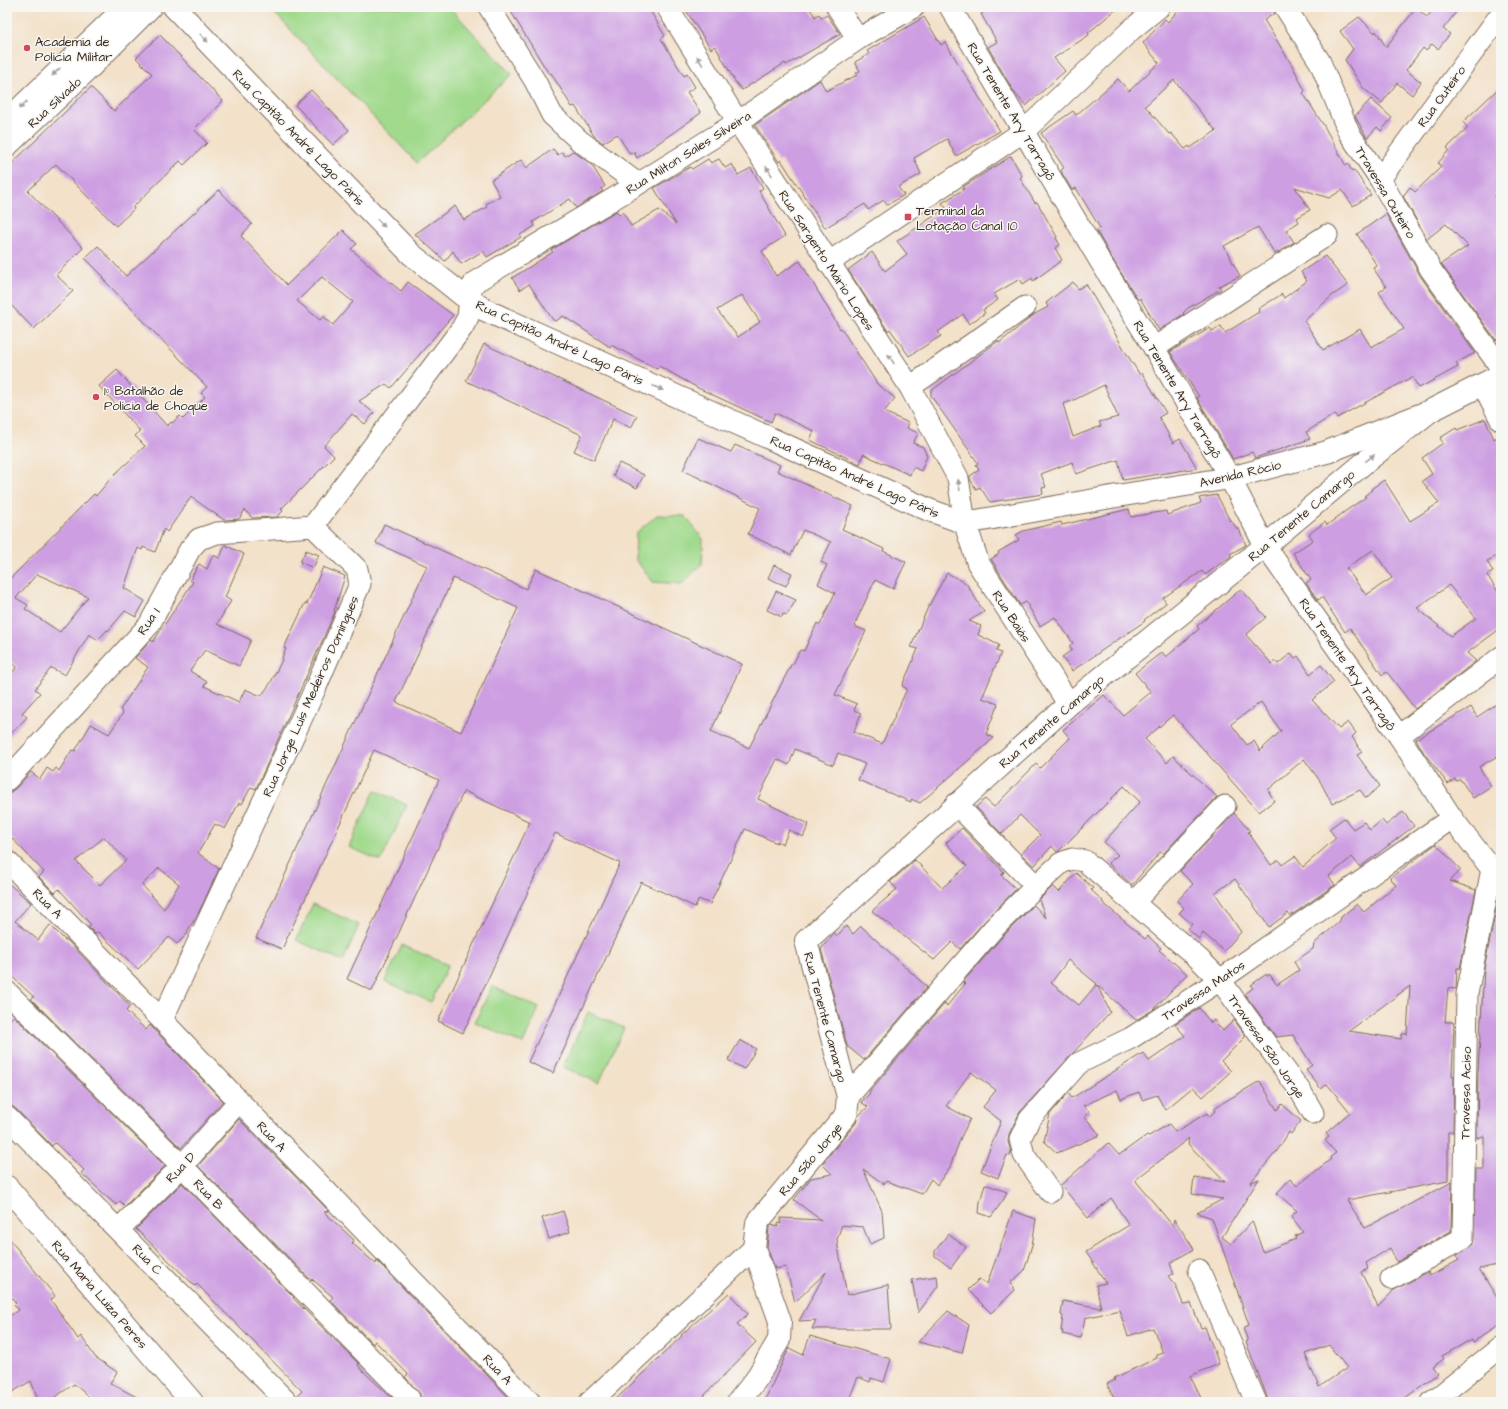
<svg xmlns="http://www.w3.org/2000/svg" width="1508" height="1409" font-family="'Architects Daughter',sans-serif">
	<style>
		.green { fill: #a1da8d; stroke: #6e8256 }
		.building { fill: #cd9ee2; fill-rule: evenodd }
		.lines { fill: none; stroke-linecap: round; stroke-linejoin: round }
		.minor-casing { stroke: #7b6a5a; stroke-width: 23 }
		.tertiary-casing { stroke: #7b6a5a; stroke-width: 24 }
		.minor { stroke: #fff; stroke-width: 21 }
		.tertiary { stroke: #fff; stroke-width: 22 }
		.oneway { fill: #a79f9a }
		.poi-dot { fill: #d1495b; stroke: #f6f6f2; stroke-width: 1.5 }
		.labels { text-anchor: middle; stroke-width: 3; stroke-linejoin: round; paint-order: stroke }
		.poi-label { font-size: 13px; fill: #3b2a1e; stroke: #f6f6f2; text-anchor: start }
		.street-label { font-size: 13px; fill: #3b2a1e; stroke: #f6f6f2 }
	</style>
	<rect width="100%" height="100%" fill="#f6f6f2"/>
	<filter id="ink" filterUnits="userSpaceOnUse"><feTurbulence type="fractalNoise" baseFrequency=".025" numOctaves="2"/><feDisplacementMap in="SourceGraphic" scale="8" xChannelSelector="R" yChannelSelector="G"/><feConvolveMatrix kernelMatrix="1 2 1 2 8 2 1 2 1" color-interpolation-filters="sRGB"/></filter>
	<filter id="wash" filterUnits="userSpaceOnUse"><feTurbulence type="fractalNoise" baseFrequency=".012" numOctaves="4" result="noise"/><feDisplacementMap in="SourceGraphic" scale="16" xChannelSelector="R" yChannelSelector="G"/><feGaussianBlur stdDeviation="0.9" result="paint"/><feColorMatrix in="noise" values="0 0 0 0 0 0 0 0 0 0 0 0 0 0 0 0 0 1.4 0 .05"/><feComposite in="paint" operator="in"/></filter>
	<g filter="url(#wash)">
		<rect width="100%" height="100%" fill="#f3e1c9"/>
		<g class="green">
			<path d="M269,7H449L512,74L417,163Z"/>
			<path d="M657,515L685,516L703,539L702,564L682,584L653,582L635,559L636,533Z"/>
			<path d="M375,790L407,805L381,861L349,847Z"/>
			<path d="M313,904L359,925L343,961L296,940Z"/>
			<path d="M402,945L448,965L431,1002L385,981Z"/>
			<path d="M492,986L539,1008L523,1044L475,1022Z"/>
			<path d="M588,1012L624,1028L599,1083L563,1067Z"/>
		</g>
		<g id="blocks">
			<g class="building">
				<path d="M508,7H648L665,36L661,39L684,76L687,74L695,87L687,92L701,113L637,158L634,152L630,154L617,134L603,143L594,136L575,106L572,107L551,73L549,74Z"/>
				<path d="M695,7H809L815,17L819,14L821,18L827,15L840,34L786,65L785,63L742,90L736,83L715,46L711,49L687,12Z"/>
				<path d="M980,7H1119L1088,33L1089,35L1054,58L1065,71L1026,106L1014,92L988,47L997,42L981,14L983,13Z"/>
				<path d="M1181,7H1273L1275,13L1264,20L1292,65L1305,91L1303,93L1324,126L1346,166L1348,164L1352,171L1354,170L1371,195L1353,206L1342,190L1329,198L1295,187L1310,210L1297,218L1299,222L1286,230L1294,242L1275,254L1258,227L1224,246L1240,276L1219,286L1221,289L1188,308L1183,313L1184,314L1159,330L1140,298L1138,300L1110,255L1096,230L1100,228L1076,188L1072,190L1063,175L1061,170L1064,168L1041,133L1073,111L1076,115L1118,79L1129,91L1159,63L1143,43L1165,19L1168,22ZM1174,80L1216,131L1190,148L1189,146L1185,149L1171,133L1169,134L1145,106Z"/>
				<path d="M1435,7H1460L1443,29L1450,34L1438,49L1432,44L1426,51L1423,48L1406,70L1421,82L1412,95L1397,83L1382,103L1364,89L1345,60L1353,49L1340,31L1359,17L1375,33L1376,31L1386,47L1416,8L1427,17Z"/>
				<path d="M924,17L941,45L945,42L1000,131L956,156L947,139L914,158L921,174L898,187L904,195L887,205L884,200L868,210L865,204L825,228L781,160L779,162L755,125L820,80L826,91L857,75L856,73L860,71L855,62L869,54L867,51Z"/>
				<path d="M160,35L223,101L194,129L207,143L184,165L180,161L133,207L134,209L116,226L56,164L28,191L83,248L56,275L73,291L34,329L7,301V168L91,87L114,111L152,74L136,58Z"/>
				<path d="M1501,86V188L1494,195L1501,203V337L1496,340L1441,264L1468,246L1446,224L1427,239L1403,196L1410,187L1415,192L1441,167L1438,163L1449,150L1447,148L1468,128L1463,122Z"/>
				<path d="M311,90L349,130L333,145L295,105Z"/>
				<path d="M1371,99L1392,118L1381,131L1377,127L1367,138L1355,116Z"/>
				<path d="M553,149L558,155L562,152L565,156L573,151L591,164L605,186L601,189L603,191L576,208L570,199L533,222L535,226L520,235L521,237L487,257L483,251L461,264L453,251L445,261L415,234L455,206L464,220L487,207L486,204L500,196L491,180L521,160L526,168Z"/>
				<path d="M1011,156L1022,176L1020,178L1035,203L1037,202L1057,237L1056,238L1060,245L1055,248L1062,260L1033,281L1032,278L1023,284L1020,279L994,294L998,300L983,310L985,313L969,324L963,314L938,332L941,336L909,356L890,329L888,331L848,270L872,252L885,271L907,254L897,241L946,208L942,203L964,189L963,187Z"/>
				<path d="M708,159L711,163L719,159L725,168L732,164L738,175L751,168L763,188L759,191L785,236L762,251L776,276L800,261L840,329L841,328L878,385L895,398L884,412L909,423L907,428L918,433L913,443L923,447L927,456L921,471L913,467L910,475L863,454L860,464L810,440L814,431L775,413L771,422L698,388L659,366L657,369L611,345L610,347L563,316L556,321L553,320L529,284L520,290L512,278L553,252L551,250L616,211L619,215L623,212L631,226L659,210L676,224L654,188L690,167L692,169ZM742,295L760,322L738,337L717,310Z"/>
				<path d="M219,190L252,224L241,236L287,285L343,230L357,244L351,249L377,272L401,291L408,282L453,315L391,388L386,384L359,401L374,413L365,424L352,414L324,446L334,456L281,509L283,511L277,517L252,518L245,510L239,519L224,520L191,497L167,532L164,529L155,552L143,547L142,550L138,548L124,588L145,601L136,617L125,611L108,631L107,630L98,640L89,634L65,675L51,668L35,689L40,693L22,713L27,717L7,738V678L17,667L7,658V582L77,511L94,494L96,496L112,477L145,446L135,436L140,431L99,386L117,370L167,426L171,422L172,423L180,416L183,419L205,397L201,393L207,387L102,278L104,277L85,258L98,246L126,276ZM322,277L353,302L333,325L323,316L320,320L297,301ZM37,574L88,597L60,632L25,609L28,605L16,598Z"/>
				<path d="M1386,214L1421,277L1475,353L1456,363L1458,367L1419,388L1412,377L1337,418L1335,414L1306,432L1310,439L1255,458L1252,452L1233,459L1197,398L1199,397L1170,352L1210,328L1212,331L1221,326L1225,333L1259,312L1258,309L1282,294L1284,298L1307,281L1301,272L1325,256L1348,285L1333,295L1304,321L1323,350L1360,329L1371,347L1404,329L1379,292L1386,287L1373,268L1377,266L1357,234Z"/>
				<path d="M1073,282L1078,289L1086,284L1128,356L1140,375L1142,373L1166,413L1159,417L1173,443L1180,439L1197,468L1123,480L1118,460L1076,474L1072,462L1041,474L1046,487L1042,488L1043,494L990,502L980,487L976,489L970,479V476L979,470L976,465L978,463L931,396V391L998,341L999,343L1035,314L1048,307L1046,303ZM1104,385L1118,417L1099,422L1101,426L1073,437L1063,404L1074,400Z"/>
				<path d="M484,344L637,416L631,428L613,419L594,460L574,451L582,435L466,381Z"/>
				<path d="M1485,419L1494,439L1497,437L1501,446V554L1487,561L1493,572L1487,575L1501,596V628L1467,653L1476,661L1415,709L1387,672L1382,675L1350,628L1345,632L1322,597L1318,600L1306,583L1311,580L1293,553L1313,540L1309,534L1325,522L1327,525L1347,510L1366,497L1364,496L1372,490L1371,489L1384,480L1410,521L1439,503L1422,481L1432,474L1422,458L1443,443L1440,438L1456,428L1457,430ZM1373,550L1392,578L1366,595L1346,568ZM1449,585L1476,618L1451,636L1417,608Z"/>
				<path d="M698,438L731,452L735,445L780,465L777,471L853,506L842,529L884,549L883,551L906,562L893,589L875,580L854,626L866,631L835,695L857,704L854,710L861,713L854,732L882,744L907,689L902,686L918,649L911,647L928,607L947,573L966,583L984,612L969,621L981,626L978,635L999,645L996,651L1001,653L982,698L998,704L986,734L994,738L920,803L911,799V802L858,780L865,764L838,753L833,765L795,749L789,765L777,759L758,799L809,824L803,837L789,830L783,844L777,841V843L745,829L710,904L699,899L695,907L641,882L553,1073L528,1062L620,863L555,833L463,1033L438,1021L530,822L464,791L372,991L347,979L439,780L374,750L282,949L256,938L427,566L376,543L384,524L526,589L536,569L742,664L711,731L749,748L792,663L793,664L800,650L804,651L817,623L820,625L835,593L818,584L827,565L821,562L831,542L803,530L791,555L748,534L760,508L683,470ZM453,578L518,608L461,732L396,702Z"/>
				<path d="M619,463L644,475L637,488L613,476Z"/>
				<path d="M1217,495L1230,521L1231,520L1237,529H1239L1246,545L1230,554L1231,556L1205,575L1202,571L1163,598L1166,603L1144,620L1145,621L1072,671L1062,657L1072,650L1069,646L1073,643L1055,617L1040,626L1026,602L1020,605L991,559L999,554L998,552L1019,540L1016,535L1023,531L1061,522L1062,525L1129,509L1131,517L1166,511L1167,515L1201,503L1199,498Z"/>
				<path d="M225,545L244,554L225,597L231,601L217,624L251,640L239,666L205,650L190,671L207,682L204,686L239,702L245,689L261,696L270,684L283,658L282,657L286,649L284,648L305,603L307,604L323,567L345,576L334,611L335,612L256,789L251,787L242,804L239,803L225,829L215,824L198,853L219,869L198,914L187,932L188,933L177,944L169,937L138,969L98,932L95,934L88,927L91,925L59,889L55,893L39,877L44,872L7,833V795L16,788L31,772L40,779L47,768L53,772L56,768L59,771L72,750L75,751L91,724L109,734L123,713L120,710L148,667L135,658L151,640L153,642L193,582L190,580L199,564L207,569L213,555L220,558ZM104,837L126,860L100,885L76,861ZM159,868L179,884L164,909L142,885Z"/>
				<path d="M306,550L319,555L313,568L300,562Z"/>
				<path d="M774,565L792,573L786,586L768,578Z"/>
				<path d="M1241,589L1266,617L1246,635L1272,664L1275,661L1278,664L1291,653L1295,658L1298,656L1310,674L1321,665L1334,682L1312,700L1339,729L1348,722L1356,733L1352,737L1362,752L1357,755L1380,786L1366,798L1360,790L1332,804L1320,781L1304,759L1268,790L1274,801L1259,812L1173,715L1145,739L1167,763L1173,756L1217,797L1163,854L1160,852L1132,885L1108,863L1118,855L1104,842L1140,802L1124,786L1060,850L1057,852L1052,846L1034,866L1021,854L1040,835L1020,815L1002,834L976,807L985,799L994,807L1036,764L1040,768L1070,738L1063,730L1104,695L1123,715L1151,692L1135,673L1162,652L1166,657L1199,629L1197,626ZM1261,702L1281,731L1260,751L1254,741L1247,745L1231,724Z"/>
				<path d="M776,591L796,600L787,615L783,614L782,617L767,610Z"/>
				<path d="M1501,701V754L1479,767L1491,786L1473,798L1460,779L1456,781L1455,779L1448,784L1424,753L1416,739L1471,707L1477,717Z"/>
				<path d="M1403,812L1414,826L1360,867L1352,857L1329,876L1335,885L1290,916L1288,913L1269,927L1235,879L1215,893L1241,932L1224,951L1203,933L1199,939L1188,929L1192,924L1179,913L1184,908L1177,901L1193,884L1180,871L1234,813L1250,831L1248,832L1271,865L1279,860L1282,865L1295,856L1303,867L1336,838L1329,829L1344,818L1353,829L1364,822L1370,830L1382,820L1386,825Z"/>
				<path d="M962,828L1004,872L1001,875L1016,889L985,921L960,949L952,942L934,960L872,911L897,889L890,882L915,860L942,888L967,866L946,843Z"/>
				<path d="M1436,844L1461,870L1450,881L1476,890L1460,968H1457L1456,989L1448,988L1445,1022H1453L1454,1025L1452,1076H1454L1453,1132H1448V1181L1347,1200L1365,1228L1452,1182L1451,1231L1397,1262L1390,1248L1366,1263L1368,1269L1361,1272L1378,1307L1394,1290L1428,1272L1430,1276L1459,1260L1457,1255L1473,1244L1476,1169H1484V1136L1477,1138L1478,1072L1484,969L1496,909L1501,908V1264L1479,1269L1501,1304V1324L1473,1342L1472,1339L1442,1356L1444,1359L1432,1367L1437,1374L1400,1402H1269L1246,1342L1248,1341L1243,1328L1249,1325L1212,1218L1197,1213L1223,1199L1192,1194L1194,1177L1225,1182L1188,1144L1189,1138L1135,1180L1173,1226L1174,1219L1194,1249L1170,1263L1174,1274L1168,1276L1176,1286L1183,1304L1191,1303L1201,1328L1205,1327L1219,1364L1190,1376L1203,1402H1116L1107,1384L1115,1380L1114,1378L1157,1358L1156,1355L1163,1353L1153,1328L1128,1336L1119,1310L1085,1318L1081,1338L1062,1334L1063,1331H1061L1063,1316L1061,1315L1063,1301L1101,1308L1096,1285L1106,1283L1086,1252L1129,1225L1111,1198L1088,1218L1061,1185L1108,1143L1119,1155L1147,1135L1149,1136L1169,1124L1175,1132L1207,1113L1209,1117L1216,1110L1214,1108L1260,1081L1277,1110L1282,1104L1301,1121L1291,1134L1289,1132L1277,1151L1250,1183L1259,1179L1222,1237L1231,1244L1252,1221L1263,1252L1296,1239L1295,1236L1303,1232L1291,1216L1297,1211L1277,1193L1290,1179L1297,1186L1331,1159L1330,1157L1336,1153L1325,1140L1329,1137L1326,1133L1350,1112L1327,1084L1321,1089L1306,1070L1312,1065L1293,1035L1276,1037L1245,994L1253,988L1251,985L1265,975H1270L1277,985L1299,970L1294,962L1313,949L1314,944L1340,921L1341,917L1357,904L1364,912L1396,885L1390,878ZM1410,986L1407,1034H1402L1401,1039L1349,1031ZM1329,1345L1347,1368L1319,1387L1305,1354Z"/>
				<path d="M1076,873L1093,888L1091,890L1103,901L1102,902L1145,939L1148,936L1161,948L1159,950L1187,974L1153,1010L1136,1020L1097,985L1110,1012L1020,1112L1009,1134L1008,1142L1011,1152L1010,1156L1007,1155L998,1178L981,1171L1001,1121L983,1107L996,1090L971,1072L946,1106L970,1119L961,1137L950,1167L937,1185L931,1179L922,1194L886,1181L884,1184L863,1169L882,1211L884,1238L870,1244L863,1227L842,1225L837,1239L838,1247L847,1295L888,1285L891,1329H812L816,1320L799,1321L826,1272L795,1302L786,1267L775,1269L767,1247L769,1228L771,1225L778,1227V1223L781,1224V1218L821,1220L794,1200L811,1178L832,1174L822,1164L856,1123L858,1116L868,1107L861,1102L870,1093L869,1092L945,1003L947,1006L965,984L963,982L1002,937L1034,905L1046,918L1039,900L1053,886L1059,892ZM1068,960L1097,984L1079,1005L1051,983Z"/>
				<path d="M7,882L31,903L15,921L38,940L50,925L65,940H67L130,1006L126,1011L146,1030L150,1025L223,1101L181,1148L31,999L34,997L7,972Z"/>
				<path d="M846,926L853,934L861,926L927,987L864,1060L847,1046L821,949L834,933L837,936Z"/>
				<path d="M1199,1008L1211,1023L1214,1020L1223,1031L1234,1020L1246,1036L1221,1061L1231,1071L1203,1097L1193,1087L1165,1110L1157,1095L1142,1100L1139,1092L1121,1099L1117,1090L1083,1106L1090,1112L1085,1117L1100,1135L1057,1153L1044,1141L1050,1114L1068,1093L1072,1098L1143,1053L1149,1061L1185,1036L1175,1024Z"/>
				<path d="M14,1016L165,1166L125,1206L120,1201L116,1205L81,1173L84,1170L55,1143L52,1146L16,1109L7,1103V1022Z"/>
				<path d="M740,1040L756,1049L744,1069L728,1060Z"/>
				<path d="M239,1119L329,1211L324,1212L354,1240L352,1243L376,1264L377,1261L513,1402H420V1394L405,1377L408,1374L375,1341L373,1344L330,1300L333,1297L312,1279L311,1280L198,1166Z"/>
				<path d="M182,1183L294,1297L293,1298L359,1364L358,1365L364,1372L394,1400V1402H299L297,1396L302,1391L197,1284L195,1286L136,1229Z"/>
				<path d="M985,1184L1007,1192L1004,1199L991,1217L979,1213L980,1202Z"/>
				<path d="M563,1211L570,1232L549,1239L542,1218Z"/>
				<path d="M1013,1211L1036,1219L1032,1245L1024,1271L1010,1283L1015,1290L991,1313L968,1290L979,1279L987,1284Z"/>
				<path d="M948,1234L966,1247L951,1268L935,1256V1251Z"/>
				<path d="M7,1236L55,1296L51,1300L78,1339L81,1336L95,1357L117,1372L110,1383L146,1402H95L74,1384L48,1402H39L31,1381L7,1395V1318L18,1310L14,1305L16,1303L7,1292Z"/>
				<path d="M937,1276L938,1286L918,1313L912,1280Z"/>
				<path d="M729,1293L748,1314L737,1324L756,1342L698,1402H613L682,1336L681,1335Z"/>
				<path d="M948,1311L969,1325L962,1353L918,1342Z"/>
				<path d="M810,1336L891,1359L884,1382L871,1378L870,1382L858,1377L848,1402H764L789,1348L803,1355Z"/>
			</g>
		</g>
	</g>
	<g filter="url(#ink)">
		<use href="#blocks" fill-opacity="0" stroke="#7b6a5a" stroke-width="1"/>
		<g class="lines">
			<g class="minor-casing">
				<g id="minor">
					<path d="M489,7L535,81L552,115L580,141L638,184"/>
					<path d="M667,7L738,122L910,387L958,478L965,523"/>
					<path d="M837,7L858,39"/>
					<path d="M950,7L1100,261L1154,348L1230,478L1265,546L1399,736L1452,818L1501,881"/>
					<path d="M1285,7L1320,62L1349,133L1380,179L1431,270L1501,368"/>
					<path d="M7,120L125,7"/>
					<path d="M7,146L91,67L151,7"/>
					<path d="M1380,179L1501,14"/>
					<path d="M828,263L1024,131L1132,29L1159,7"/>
					<path d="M1154,348L1327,235"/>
					<path d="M1483,385L1501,420"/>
					<path d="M910,387L1025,307"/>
					<path d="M1399,736L1501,657"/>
					<path d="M7,780L149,625L190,549L199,539L217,533L313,526"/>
					<path d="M956,804L1036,886L1061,863L1072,859L1085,861L1199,959L1220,980L1301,1092L1313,1113"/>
					<path d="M7,861L162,1020L239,1101L530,1402"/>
					<path d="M1134,902L1225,806"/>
					<path d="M7,992L182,1166L409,1398L406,1402"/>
					<path d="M162,1020L316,687L360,584L357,569L313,526L462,328L468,317L471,289L475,282L638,184L738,122L858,39L914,7"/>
					<path d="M848,1097L993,929L1036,886"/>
					<path d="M7,1117L287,1402"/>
					<path d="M1050,1192L1024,1155L1020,1139L1029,1120L1079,1063L1131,1038L1220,980L1452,818"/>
					<path d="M119,1229L182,1166L239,1101"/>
					<path d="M1199,1270L1256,1402"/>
					<path d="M1391,1279L1463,1238L1467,994L1492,869"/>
					<path d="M590,1402L754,1248"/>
					<path d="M1432,1402L1501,1347"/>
				</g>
			</g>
			<g class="tertiary-casing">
				<g id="tertiary">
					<path d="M174,7L411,254L461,294L485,310L929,510L965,523"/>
					<path d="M965,523L1117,496L1230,478L1327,452L1430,411L1501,375"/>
					<path d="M965,523L978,563L1069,704"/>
					<path d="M7,1187L192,1402"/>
					<path d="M738,1402L755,1381L779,1340L780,1321L754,1248L757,1223L846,1115L848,1097L806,941L1069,704L1265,546L1364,463L1430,411"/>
				</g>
			</g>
			<use href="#minor" class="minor"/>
			<use href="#tertiary" class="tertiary"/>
		</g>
		<defs><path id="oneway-solid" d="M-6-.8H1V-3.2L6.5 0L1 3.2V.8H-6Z"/></defs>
		<g class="oneway">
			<use href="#oneway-solid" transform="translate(204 38) rotate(46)"/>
			<use href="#oneway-solid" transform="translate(700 61) rotate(-122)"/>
			<use href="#oneway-solid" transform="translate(56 72) rotate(136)"/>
			<use href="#oneway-solid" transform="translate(23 105) rotate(135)"/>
			<use href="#oneway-solid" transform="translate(769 171) rotate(-123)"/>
			<use href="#oneway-solid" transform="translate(381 223) rotate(46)"/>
			<use href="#oneway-solid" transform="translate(891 359) rotate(-123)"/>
			<use href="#oneway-solid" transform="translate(658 388) rotate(24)"/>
			<use href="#oneway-solid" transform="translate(1370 458) rotate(-38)"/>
			<use href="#oneway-solid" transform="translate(959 485) rotate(-99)"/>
		</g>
	</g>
	<g class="poi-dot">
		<circle cx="27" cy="48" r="4"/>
		<rect x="904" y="213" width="8" height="8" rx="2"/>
		<circle cx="96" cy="397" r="4"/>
	</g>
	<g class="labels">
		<g class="poi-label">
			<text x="35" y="46">Academia de<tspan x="35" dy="15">Polícia Militar</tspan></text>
			<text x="916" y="215">Terminal da<tspan x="916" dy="15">Lotação Canal 10</tspan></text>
			<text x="104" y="395">1º Batalhão de<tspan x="104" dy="15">Polícia de Choque</tspan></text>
		</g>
		<g class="street-label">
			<text transform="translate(1441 96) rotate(-54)" y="5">Rua Outeiro</text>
			<text transform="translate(54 102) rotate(-43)" y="5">Rua Silvado</text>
			<text transform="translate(1012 111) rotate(59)" y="5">Rua Tenente Ary Tarragô</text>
			<text transform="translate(299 137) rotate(46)" y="5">Rua Capitão André Lago Páris</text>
			<text transform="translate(688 152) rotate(-32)" y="5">Rua Milton Sales Silveira</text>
			<text transform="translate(1386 192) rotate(59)" y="5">Travessa Outeiro</text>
			<text transform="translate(827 260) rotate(57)" y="5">Rua Sargento Mário Lopes</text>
			<text transform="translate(560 342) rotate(25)" y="5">Rua Capitão André Lago Páris</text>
			<text transform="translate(1178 389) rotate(59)" y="5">Rua Tenente Ary Tarragô</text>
			<text transform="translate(1240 473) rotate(-13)" y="5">Avenida Rócio</text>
			<text transform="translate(855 476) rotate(24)" y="5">Rua Capitão André Lago Páris</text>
			<text transform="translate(1301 515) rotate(-40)" y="5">Rua Tenente Camargo</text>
			<text transform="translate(1012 616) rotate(57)" y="5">Rua Baiás</text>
			<text transform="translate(148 621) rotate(-56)" y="5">Rua 1</text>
			<text transform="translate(1348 664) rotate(55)" y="5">Rua Tenente Ary Tarragô</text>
			<text transform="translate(310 696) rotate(-66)" y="5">Rua Jorge Luís Medeiros Domingues</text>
			<text transform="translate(1051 721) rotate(-41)" y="5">Rua Tenente Camargo</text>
			<text transform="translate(48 903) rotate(45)" y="5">Rua A</text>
			<text transform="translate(1203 990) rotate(-34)" y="5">Travessa Matos</text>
			<text transform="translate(826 1017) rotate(75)" y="5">Rua Tenente Camargo</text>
			<text transform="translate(1267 1046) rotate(55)" y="5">Travessa São Jorge</text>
			<text transform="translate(1465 1093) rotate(-89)" y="5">Travessa Aciso</text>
			<text transform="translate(272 1136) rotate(46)" y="5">Rua A</text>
			<text transform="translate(810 1159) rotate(-50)" y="5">Rua São Jorge</text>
			<text transform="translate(180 1167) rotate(-47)" y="5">Rua D</text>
			<text transform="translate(209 1194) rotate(46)" y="5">Rua B</text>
			<text transform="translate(148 1259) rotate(46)" y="5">Rua C</text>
			<text transform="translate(100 1294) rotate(49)" y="5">Rua Maria Luiza Peres</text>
			<text transform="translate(498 1369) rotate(46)" y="5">Rua A</text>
		</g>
	</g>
	<rect width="1508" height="1409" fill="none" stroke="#f6f6f2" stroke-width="24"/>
</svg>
